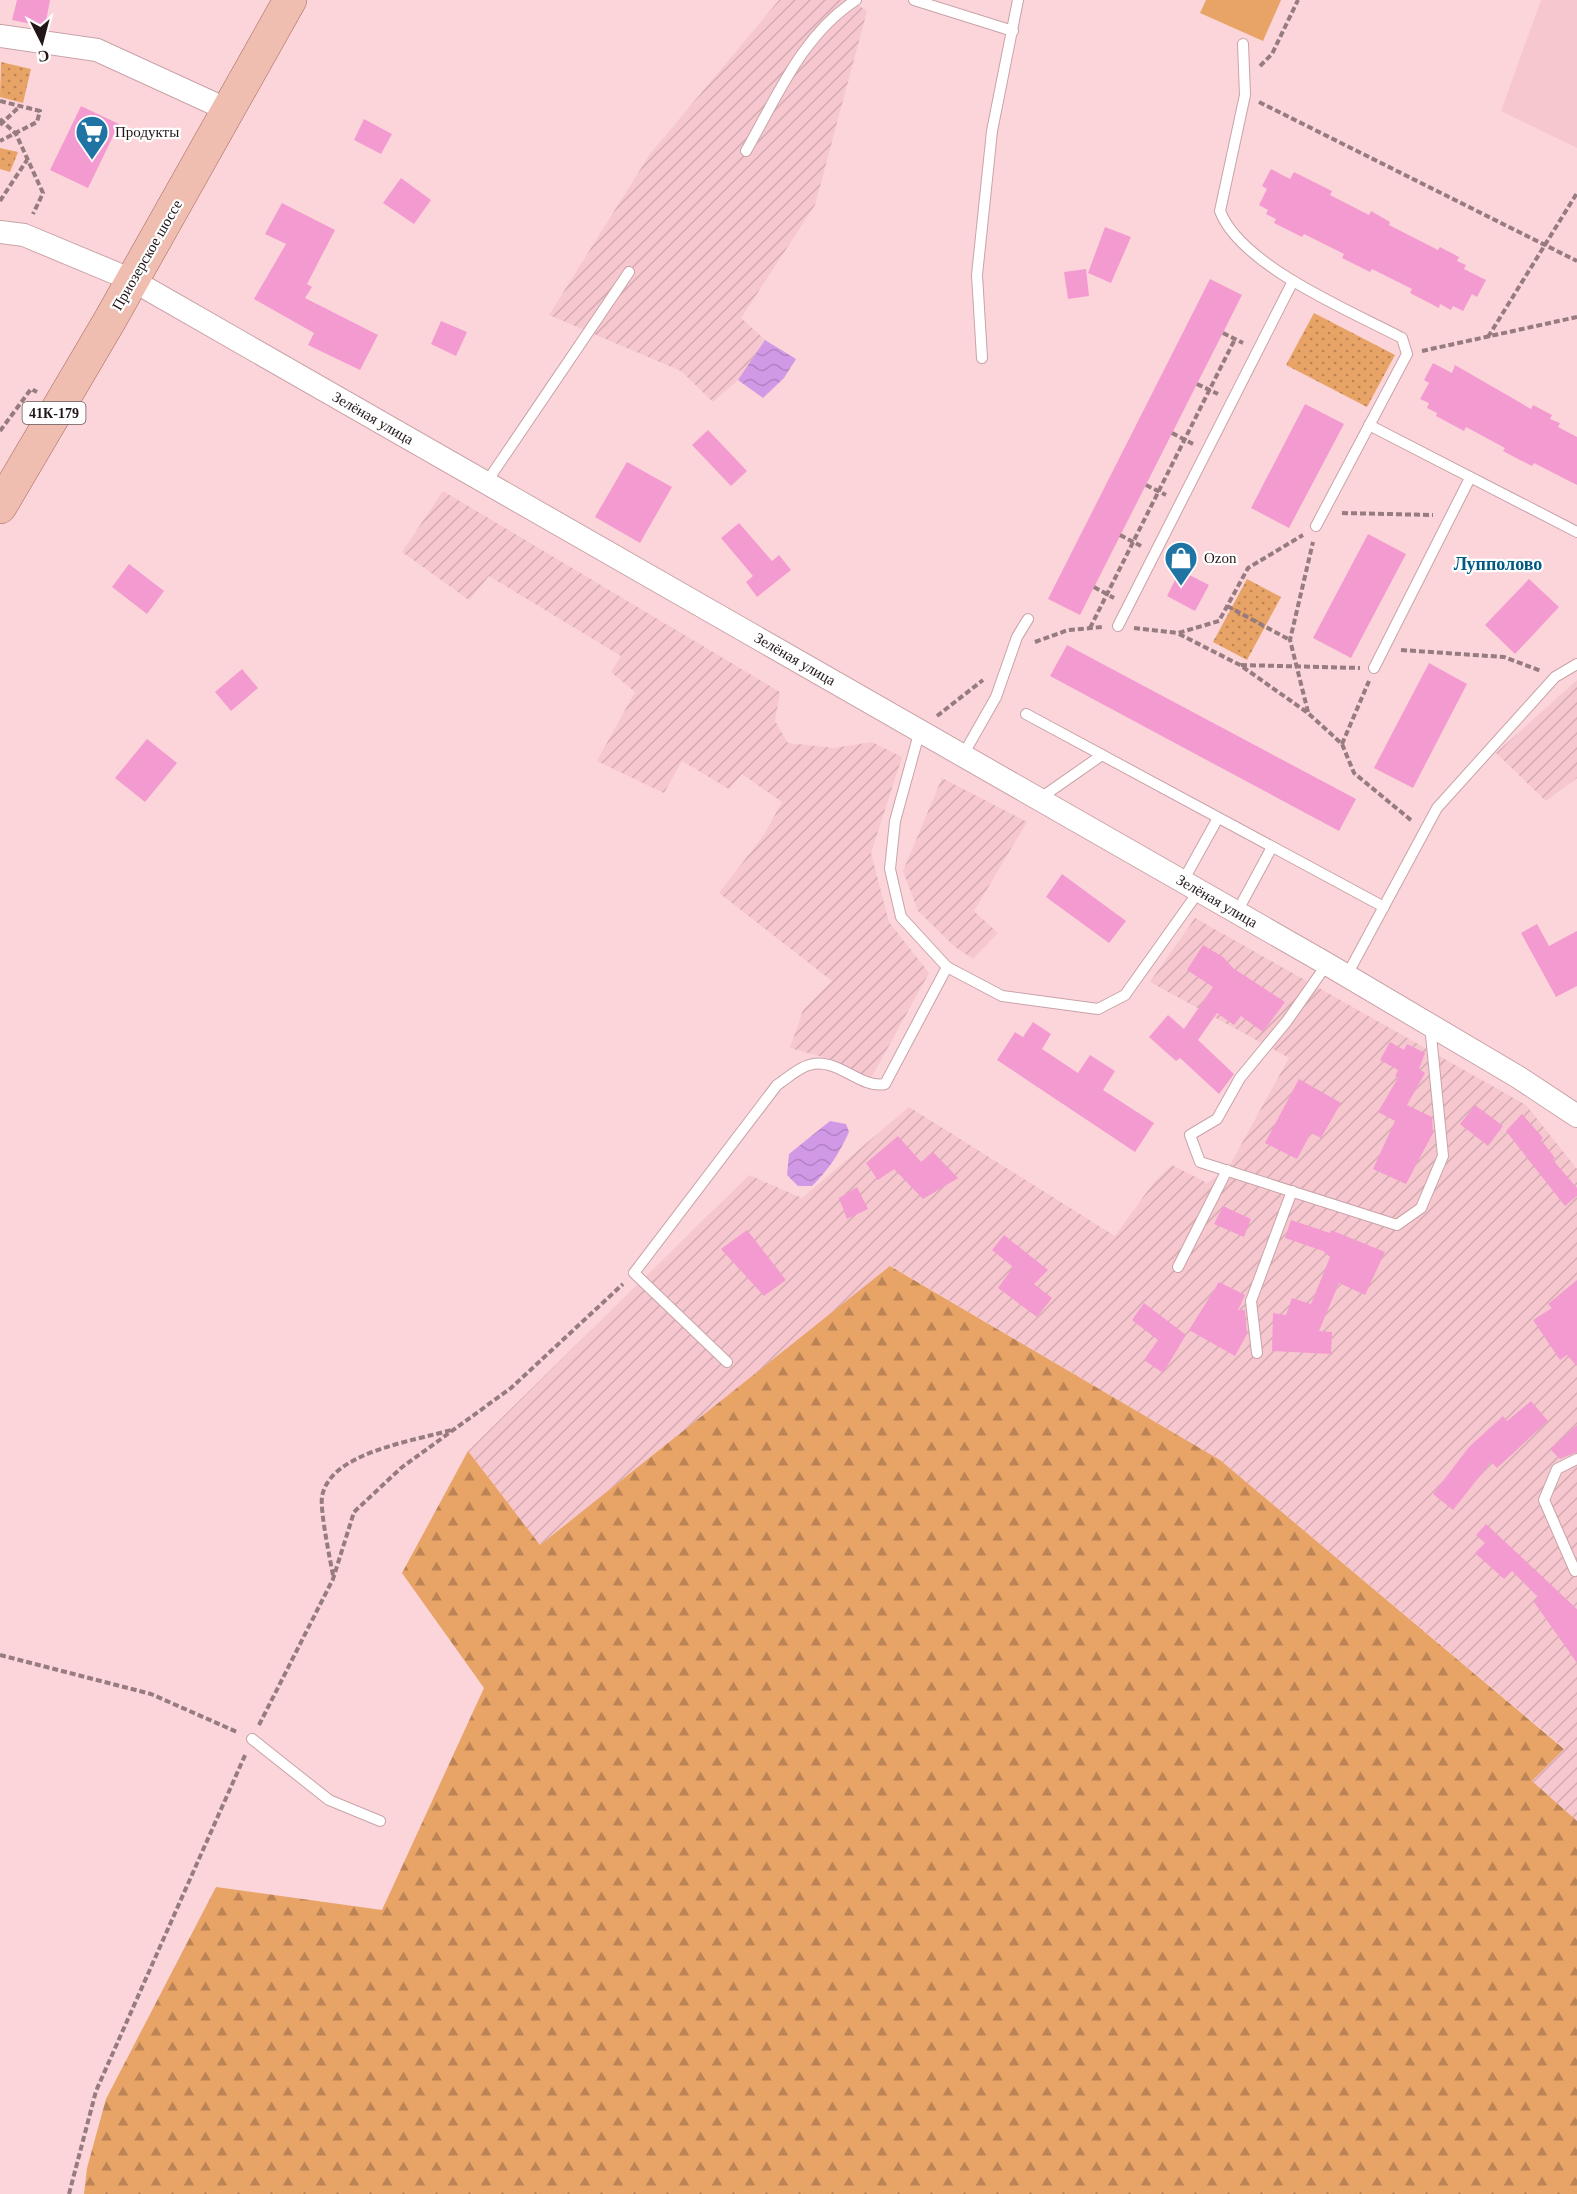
<svg xmlns="http://www.w3.org/2000/svg" width="1577" height="2194" font-family="'Times New Roman',serif">
	<style>
		.built { fill: #f6c7ce }
		.industrial { fill: url(#industrial-furrows) }
		.green { fill: #e8a367 }
		.forest { fill: url(#forest-firs) }
		.park { fill: url(#park-dots) }
		.water { fill: url(#water-waves) }
		.building { fill: #f39bd1 }
		.lines { fill: none; stroke-linecap: round; stroke-linejoin: round }
		.lane-casing { stroke: #c8a3a8; stroke-width: 12 }
		.street-casing { stroke: #c8a3a8; stroke-width: 24 }
		.primary-casing { stroke: #a1675a; stroke-width: 34 }
		.path { stroke: #967b7f; stroke-width: 4; stroke-dasharray: 6 3; stroke-linecap: butt }
		.lane { stroke: #fff; stroke-width: 10 }
		.street { stroke: #fff; stroke-width: 22 }
		.primary { stroke: #efbeb1; stroke-width: 33 }
		.labels { text-anchor: middle; stroke-width: 4.5; stroke-linejoin: round; paint-order: stroke }
		.shield { fill: #fff; stroke: #655c5d; stroke-width: 1.5 }
		.shield-label { font-size: 14px; font-weight: bold; fill: #231618 }
		.poi-label { font-size: 15px; fill: #231618; stroke: #fff; text-anchor: start }
		.street-label { font-size: 15px; fill: #231618; stroke: #fff }
		.quarter-label { font-size: 18px; font-weight: bold; fill: #005883; stroke: #fff }
	</style>
	<defs>
		<pattern id="industrial-furrows" width="10" height="10" patternUnits="userSpaceOnUse" patternTransform="scale(1.5)"><rect width="10" height="10" fill="#f6c7ce"/><path d="M-1 1l2-2M0 10L10 0M9 11l2-2" fill="none" stroke="#d3aab0"/></pattern>
		<pattern id="forest-firs" width="22" height="20" patternUnits="userSpaceOnUse" patternTransform="scale(1.5)"><rect width="22" height="20" fill="#e8a367"/><path d="M5 1l3.5 6h-7zM16 11l3.5 6h-7z" fill="#bc8454"/></pattern>
		<pattern id="park-dots" width="8" height="8" patternUnits="userSpaceOnUse" patternTransform="scale(1.5)"><rect width="8" height="8" fill="#e8a367"/><path d="M2 2h.1M6 6h.1" fill="none" stroke="#bc8454" stroke-width="1.8" stroke-linecap="round"/></pattern>
		<pattern id="water-waves" width="16" height="10" patternUnits="userSpaceOnUse" patternTransform="scale(1.5)"><rect width="16" height="10" fill="#d198e6"/><path d="M0 5q4-4 8 0t8 0" fill="none" stroke="#b382c5"/></pattern>
	</defs>
	<rect width="100%" height="100%" fill="#fcd5da"/>
	<path class="built" d="M1541,0H1577V148L1501,111Z"/>
	<g class="industrial">
		<path d="M779,0H851L867,11L815,205L741,318L765,340L738,380L713,402L681,371L549,315L650,154Z"/>
		<path d="M443,491L780,692L775,721L788,743L834,748L872,742L902,757L871,853L889,922L929,973L870,1080L834,1060L790,1048L803,1010L832,981L719,893L764,835L782,802L742,774L729,789L682,761L664,793L597,761L635,692L611,672L621,656L489,576L469,600L402,552Z"/>
		<path d="M1577,680V778L1546,801L1496,753Z"/>
		<path d="M942,778L1027,822L974,911L998,933L973,959L955,947L918,911L903,871Z"/>
		<path d="M1195,918L1526,1105L1577,1169V1821L1532,1781L1564,1748L1220,1460L891,1266L540,1545L468,1451L749,1175L802,1198L909,1107L1115,1236L1154,1182L1172,1165L1207,1183L1227,1170L1289,1058L1150,982Z"/>
	</g>
	<path class="green" d="M1206,0H1281L1263,41L1200,13Z"/>
	<path class="forest" d="M890,1266L1220,1460L1564,1749L1532,1781L1577,1821V2194H84L87,2168L106,2099L216,1887L382,1910L484,1688L402,1573L468,1451L540,1545Z"/>
	<g class="park">
		<path d="M1,62L31,69L23,103L0,97Z"/>
		<path d="M0,148L18,152L10,172L0,169Z"/>
		<path d="M1314,313L1395,355L1367,407L1286,365Z"/>
		<path d="M1247,579L1281,597L1247,660L1213,642Z"/>
	</g>
	<g class="water">
		<path d="M765,340L796,359L784,378L763,398L738,380Z"/>
		<path d="M830,1121L846,1124L849,1132C839,1154 829,1169 812,1186H798L787,1175L789,1154Z"/>
	</g>
	<g class="building">
		<path d="M17,0H50L45,27L12,20Z"/>
		<path d="M81,106L119,124L88,188L50,170Z"/>
		<path d="M364,119L392,134L381,154L354,140Z"/>
		<path d="M1271,169L1290,179L1294,172L1332,191L1330,195L1369,215L1371,211L1390,222L1389,225L1438,250L1440,247L1459,257L1457,261L1466,265L1464,269L1486,280L1477,297L1472,294L1463,311L1453,306L1451,310L1440,304L1439,308L1410,293L1412,289L1372,269L1370,272L1342,258L1344,254L1304,234L1302,237L1274,223L1276,219L1266,214L1268,210L1259,205L1267,189L1262,186Z"/>
		<path d="M401,178L431,200L414,224L383,203Z"/>
		<path d="M282,203L335,230L307,284L312,287L305,298L378,335L360,370L308,345L314,333L254,299L286,244L265,234Z"/>
		<path d="M1105,227L1131,237L1111,283L1088,273Z"/>
		<path d="M1086,269L1089,296L1068,299L1064,272Z"/>
		<path d="M1210,279L1242,295L1080,615L1048,599Z"/>
		<path d="M441,321L467,332L456,356L431,344Z"/>
		<path d="M1433,363L1452,373L1455,365L1531,409L1533,405L1552,415L1550,419L1560,423L1558,427L1577,437V485L1534,463L1532,466L1518,459L1503,451L1505,448L1466,427L1464,431L1436,416L1437,413L1427,408L1429,403L1420,399L1429,383L1424,380Z"/>
		<path d="M1305,404L1344,424L1289,528L1251,508Z"/>
		<path d="M708,430L747,471L731,486L692,445Z"/>
		<path d="M627,462L672,487L640,543L595,517Z"/>
		<path d="M739,523L772,561L779,555L791,570L757,597L746,582L753,576L721,538Z"/>
		<path d="M1368,534L1406,554L1351,658L1313,638Z"/>
		<path d="M129,564L164,591L147,614L112,587Z"/>
		<path d="M1180,570L1209,585L1195,611L1167,596Z"/>
		<path d="M1529,579L1559,607L1515,654L1485,625Z"/>
		<path d="M1067,645L1356,799L1339,831L1050,676Z"/>
		<path d="M1429,663L1467,684L1413,788L1374,768Z"/>
		<path d="M242,669L258,688L231,711L215,692Z"/>
		<path d="M147,739L177,763L145,802L115,778Z"/>
		<path d="M1062,874L1126,921L1109,943L1046,897Z"/>
		<path d="M1537,924L1549,946L1577,931V986L1556,997L1521,933Z"/>
		<path d="M1203,945L1223,957L1233,968L1285,1002L1263,1032L1241,1016L1234,1025L1217,1013L1198,1040L1234,1074L1219,1094L1180,1058L1176,1061L1149,1037L1168,1015L1184,1029L1213,987L1187,970Z"/>
		<path d="M1033,1022L1051,1034L1042,1049L1078,1073L1090,1055L1115,1071L1103,1090L1154,1123L1135,1152L997,1060L1015,1032L1023,1037Z"/>
		<path d="M1390,1042L1404,1050L1407,1044L1425,1053L1419,1069L1425,1073L1407,1105L1432,1117L1433,1133L1406,1184L1373,1169L1395,1121L1378,1112L1398,1078L1395,1076L1398,1070L1380,1060Z"/>
		<path d="M1299,1079L1341,1103L1321,1138L1311,1133L1297,1159L1265,1143Z"/>
		<path d="M1475,1105L1503,1126L1488,1146L1460,1124Z"/>
		<path d="M1522,1114L1543,1138L1541,1140L1555,1158L1553,1160L1577,1188V1196L1565,1206L1506,1131Z"/>
		<path d="M898,1136L921,1162L933,1152L958,1178L923,1199L894,1169L878,1180L866,1163Z"/>
		<path d="M857,1187L868,1209L847,1219L839,1198Z"/>
		<path d="M1223,1206L1251,1219L1244,1237L1214,1224Z"/>
		<path d="M1291,1220L1330,1233L1331,1230L1385,1252L1365,1295L1339,1283L1319,1331L1332,1332L1331,1354L1272,1351L1273,1313L1286,1315L1292,1298L1311,1304L1330,1257L1323,1251L1285,1238Z"/>
		<path d="M747,1230L786,1280L764,1296L721,1249Z"/>
		<path d="M1004,1235L1048,1270L1034,1284L1052,1298L1037,1317L998,1288L1013,1267L992,1250Z"/>
		<path d="M1577,1280V1366L1567,1355L1560,1360L1533,1320L1552,1308L1548,1304Z"/>
		<path d="M1219,1282L1245,1295L1238,1310H1245L1247,1334L1235,1356L1189,1330Z"/>
		<path d="M1144,1303L1186,1335L1163,1373L1144,1360L1158,1340L1132,1320Z"/>
		<path d="M1531,1401L1548,1421L1497,1468L1491,1462L1453,1510L1433,1494L1469,1447L1503,1416L1507,1421Z"/>
		<path d="M1577,1425V1452L1560,1459L1550,1449Z"/>
		<path d="M1486,1524L1577,1609V1663L1534,1602L1538,1597L1512,1571L1504,1579L1475,1553L1485,1543L1476,1535Z"/>
	</g>
	<g class="lines">
		<g class="lane-casing">
			<g id="lane">
				<path d="M914,0L1013,31"/>
				<path d="M1243,44L1245,95L1220,211C1241,266 1351,311 1402,338L1407,354L1316,526"/>
				<path d="M746,151C777,97 802,35 856,0"/>
				<path d="M982,358L977,275L992,131L1018,0"/>
				<path d="M1369,425L1577,532"/>
				<path d="M486,483L629,272"/>
				<path d="M1118,626L1293,281"/>
				<path d="M1374,668L1470,478"/>
				<path d="M1026,714L1384,907"/>
				<path d="M920,730L895,821L890,869L901,917L947,967L1002,996L1098,1009L1125,995L1199,891"/>
				<path d="M963,755L996,697L1017,637L1028,619"/>
				<path d="M1039,799L1102,755"/>
				<path d="M1183,881L1218,818"/>
				<path d="M1237,912L1272,847"/>
				<path d="M1327,964L1287,1021L1240,1078L1217,1119L1190,1135L1200,1162L1397,1225L1421,1208L1443,1156L1430,1025"/>
				<path d="M1347,975L1437,808L1555,677L1577,664"/>
				<path d="M1178,1267L1227,1170"/>
				<path d="M1257,1353L1251,1301L1292,1191"/>
				<path d="M727,1362L634,1273L777,1085C786,1079 798,1068 809,1065C837,1056 859,1089 885,1084L947,967"/>
				<path d="M1575,1571L1544,1500L1557,1469L1577,1459"/>
				<path d="M252,1739L329,1800L380,1821"/>
			</g>
		</g>
		<g class="street-casing">
			<g id="street">
				<path d="M0,36L97,50L228,110"/>
				<path d="M0,232L24,235L132,280L1327,964L1518,1077L1577,1116"/>
			</g>
		</g>
		<g class="primary-casing">
			<path id="primary" d="M0,507L110,320L290,0"/>
		</g>
		<g class="path">
			<path d="M1260,66L1272,54L1298,0"/>
			<path d="M0,101L40,111L37,122L0,141"/>
			<path d="M1259,102L1577,261"/>
			<path d="M0,119L16,134L43,193L33,214"/>
			<path d="M0,125L19,107"/>
			<path d="M0,201L27,160"/>
			<path d="M1223,333L1243,343"/>
			<path d="M1488,337L1577,193"/>
			<path d="M1422,351L1577,317"/>
			<path d="M1197,384L1218,394"/>
			<path d="M0,431L31,389L37,392"/>
			<path d="M1172,433L1193,444"/>
			<path d="M1146,485L1166,495"/>
			<path d="M1342,513L1433,515"/>
			<path d="M1120,535L1141,546"/>
			<path d="M1094,587L1114,598"/>
			<path d="M1227,606L1290,640"/>
			<path d="M1090,628L1235,339"/>
			<path d="M1134,628L1178,633L1219,621L1248,568L1303,535"/>
			<path d="M1179,634L1240,665L1308,713L1342,744L1354,773L1412,821"/>
			<path d="M1035,642L1068,630L1103,627"/>
			<path d="M1401,650L1504,657L1541,671"/>
			<path d="M1241,665L1360,668"/>
			<path d="M1308,712L1290,640L1313,542"/>
			<path d="M937,716L983,680"/>
			<path d="M1342,744L1369,681"/>
			<path d="M333,1575C330,1559 320,1511 322,1497C329,1452 415,1441 451,1430"/>
			<path d="M0,1655L151,1694L237,1732"/>
			<path d="M259,1725L333,1579L354,1512L401,1468L511,1388L623,1284"/>
			<path d="M69,2194L96,2091L246,1753"/>
		</g>
		<use href="#lane" class="lane"/>
		<use href="#street" class="street"/>
		<use href="#primary" class="primary"/>
	</g>
	<defs>
		<g id="supermarket-pin" transform="scale(1.725)"><path d="M0 17L-7.5 6A9.5 9.5 0 1 1 7.5 6Z" fill="#1f74a4" stroke="#fff"/><path d="M-6-5.5h2.5l.6 2H6L4.5 2H-2.5L-4.4-4H-6ZM-1.5 3.2a1.3 1.3 0 1 0 .1 0ZM3 3.2a1.3 1.3 0 1 0 .1 0Z" fill="#fff"/></g>
		<g id="shop-pin" transform="scale(1.725)"><path d="M0 17L-7.5 6A9.5 9.5 0 1 1 7.5 6Z" fill="#1f74a4" stroke="#fff"/><path d="M-5-2.5h2.3a2.7 3.5 0 0 1 5.4 0H5L5.5 6h-11ZM-1.5-2.5h3a1.5 2.3 0 0 0-3 0Z" fill="#fff"/></g>
	</defs>
	<g fill-rule="evenodd">
		<use href="#supermarket-pin" x="92" y="132"/>
		<use href="#shop-pin" x="1181" y="558"/>
	</g>
	<g class="labels">
		<rect class="shield" x="22.5" y="402" width="63" height="22" rx="4.5"/>
		<g class="shield-label">
			<text x="54" y="418">41К-179</text>
		</g>
		<g class="poi-label">
			<text x="115" y="137">Продукты</text>
			<text x="1204" y="563">Ozon</text>
		</g>
		<g class="street-label">
			<text transform="translate(147 255) rotate(-60)" y="5">Приозерское шоссе</text>
			<text transform="translate(373 418) rotate(30)" y="5">Зелёная улица</text>
			<text transform="translate(795 659) rotate(30)" y="5">Зелёная улица</text>
			<text transform="translate(1217 901) rotate(30)" y="5">Зелёная улица</text>
		</g>
		<g class="quarter-label">
			<text x="1498" y="570">Лупполово</text>
		</g>
	</g>
	<g transform="translate(42 42) rotate(174)" stroke="#ffffff" stroke-width="4.5" paint-order="stroke">
	<path d="M0-4.5L10 22L0 15L-10 22Z" fill="#231618"/>
	<text y="-9" font-size="16" font-weight="bold" text-anchor="middle" fill="#231618">С</text>
	</g>
</svg>
